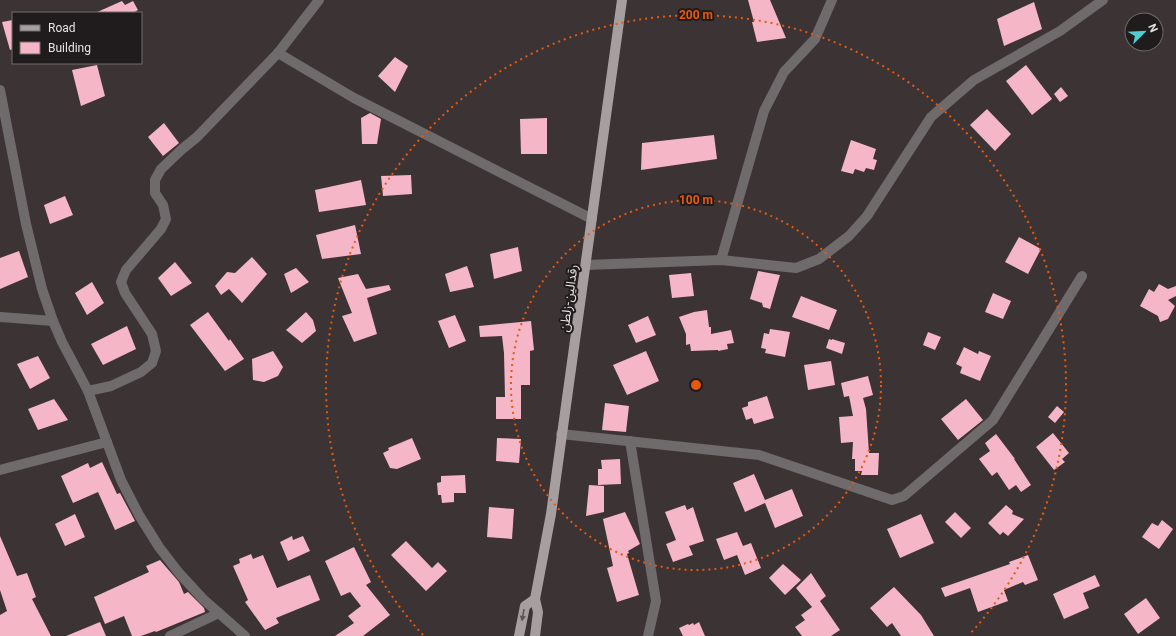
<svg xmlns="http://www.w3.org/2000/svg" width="1176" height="636" font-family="Roboto,'Noto Sans Arabic',sans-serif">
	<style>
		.building { fill: #f5b6c7 }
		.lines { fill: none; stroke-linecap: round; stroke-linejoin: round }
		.minor { stroke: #6f6a6c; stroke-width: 10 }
		.primary { stroke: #a79ea0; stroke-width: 10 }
		.oneway { fill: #5d5658 }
		.ring { fill: none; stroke: #e8590c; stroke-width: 2; stroke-dasharray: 2 4 }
		.labels { text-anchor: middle; stroke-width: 4; stroke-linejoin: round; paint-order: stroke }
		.street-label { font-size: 13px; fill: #e7e1e2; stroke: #201c1d }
		.centre { fill: #e8590c; stroke: #201c1d; stroke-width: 2 }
		.ring-label { font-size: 12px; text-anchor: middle; font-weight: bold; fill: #e8590c; stroke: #201c1d; stroke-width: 4; stroke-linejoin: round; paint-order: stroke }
	</style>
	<rect width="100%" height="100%" fill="#3c3335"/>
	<g class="building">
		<path d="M748,0H770L786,38L757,42L752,22H754Z"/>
		<path d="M122,1L125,5L133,1L138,10L133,13H95Z"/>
		<path d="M1034,2L1042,29L1004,46L997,19Z"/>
		<path d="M13,20V49L10,50L2,22Z"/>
		<path d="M395,57L408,66L395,92L378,76Z"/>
		<path d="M97,65L105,96L81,106L72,70Z"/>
		<path d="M1026,65L1052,99L1032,115L1006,81Z"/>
		<path d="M1061,87L1068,96L1060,102L1054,94Z"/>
		<path d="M987,109L1011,134L995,151L970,125Z"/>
		<path d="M370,113L381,119L377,144H362L361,118Z"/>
		<path d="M547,118V154H521L520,119Z"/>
		<path d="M164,123L179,143L163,156L148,137Z"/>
		<path d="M714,135L717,159L641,170L642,143Z"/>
		<path d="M851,140L876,149L873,159L877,160L874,170L866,168L864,172L855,169L853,174L841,171Z"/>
		<path d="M411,175L412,194L383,196L381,176Z"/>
		<path d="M361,180L366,205L319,212L315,190Z"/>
		<path d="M65,196L73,215L50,224L44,205Z"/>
		<path d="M355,225L361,254L322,259L316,235Z"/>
		<path d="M1019,237L1041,249L1028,274L1005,262Z"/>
		<path d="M518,247L522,271L494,279L490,254Z"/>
		<path d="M19,251L28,277L0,289V258Z"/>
		<path d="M252,257L267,274L242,303L229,289L221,295L215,286L227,272L235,273Z"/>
		<path d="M175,262L192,283L171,296L158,278Z"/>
		<path d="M467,266L474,287L450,292L445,274Z"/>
		<path d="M296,268L309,282L291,293L284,274Z"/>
		<path d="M758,271L780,275L770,309L763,307L762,303L750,299Z"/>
		<path d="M691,273L694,296L672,298L669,275Z"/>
		<path d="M358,274L366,289L389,285L391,290L367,298L377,334L354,342L342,316L352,313L338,278Z"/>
		<path d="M92,282L104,303L87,315L75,293Z"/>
		<path d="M1159,284L1168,289L1176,286V296L1168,300L1175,306L1168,319L1160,322L1158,316L1140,306L1149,289L1154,292Z"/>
		<path d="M993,293L1011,301L1003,319L985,312Z"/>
		<path d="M801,296L837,310L829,330L792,317Z"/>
		<path d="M707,310L709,327H711V334L731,330L734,343L727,344L728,349L718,351V350L691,351L690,344L686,345V334L679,317L694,312Z"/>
		<path d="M208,312L229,341L230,339L244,359L225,371L190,325Z"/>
		<path d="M306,312L313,320L316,331L302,343L286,330Z"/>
		<path d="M455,315L466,341L449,348L438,321Z"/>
		<path d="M648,316L656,335L636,343L628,325Z"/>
		<path d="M531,321L534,350L530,351V385H521V419H496V397H505L504,353L502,336L480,337L479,326Z"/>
		<path d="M127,326L136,349L103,365L91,344Z"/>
		<path d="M770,329L790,332L785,357L765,353L766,349L761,348L764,333L769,334Z"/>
		<path d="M928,332L941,337L935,350L923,345Z"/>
		<path d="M829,339L832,340V339L845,343L842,354L826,348Z"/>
		<path d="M964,347L978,354L979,351L991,356L980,381L960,373L962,367L956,364Z"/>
		<path d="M273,351L283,367L278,376L264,382L253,380L252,359Z"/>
		<path d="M646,351L659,381L627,395L613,365Z"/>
		<path d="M38,356L50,378L30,389L17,364Z"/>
		<path d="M831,361L835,385L808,390L804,365Z"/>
		<path d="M868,376L873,395L863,398L866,409L869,453H879L878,475H861L862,471H855V459H852L853,442L841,443L839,417L853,416L849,396L844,397L841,383Z"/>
		<path d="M767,396L774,418L754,424L752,418L746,420L742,408L748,406V402Z"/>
		<path d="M54,399L68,420L38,430L28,409Z"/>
		<path d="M966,399L983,420L958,440L941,419Z"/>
		<path d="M605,403L629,406L626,432L602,430Z"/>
		<path d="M1057,406L1064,412L1055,423L1048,417Z"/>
		<path d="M1053,433L1069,453L1062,459L1065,462L1054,470L1036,447Z"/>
		<path d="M996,434L1015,459H1014L1031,485L1021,492L1016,485L1009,490L997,472L992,476L979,459L990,451L985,443Z"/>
		<path d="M412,438L421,459L397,469L390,468L383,453L389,450L388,448Z"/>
		<path d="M497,438L521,439L519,463L496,461Z"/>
		<path d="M620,459L621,484L598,485V469H602L601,460Z"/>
		<path d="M102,462L117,494L120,493L135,521L115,530L98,492L73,503L61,476L88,463L90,468Z"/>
		<path d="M754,474L765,500L792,489L803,516L775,528L765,503L745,512L733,483Z"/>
		<path d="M465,475L466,493H454V502L442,503L441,495H438L437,483L441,482V476Z"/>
		<path d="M589,485L604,486V512L586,516Z"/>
		<path d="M685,505L687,510L693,507L704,541L689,546L693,555L673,562L666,544L676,540L665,512Z"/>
		<path d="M1006,505L1013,511L1012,514L1024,519L1008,536L1003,532L1000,535L988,523Z"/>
		<path d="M489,507L514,509L512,539L487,537Z"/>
		<path d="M625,512L640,544L628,551L629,553L627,554L639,595L617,602L607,568L613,566L603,519Z"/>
		<path d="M955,512L971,528L961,538L945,522Z"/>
		<path d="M75,514L85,537L65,546L55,524Z"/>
		<path d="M921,514L934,543L900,558L887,529Z"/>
		<path d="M1162,520L1173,529L1159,549L1142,537L1152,523L1158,526Z"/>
		<path d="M737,532L743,546L751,543L761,568L745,575L737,555L724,560L716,539Z"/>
		<path d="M0,536L17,576L27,573L36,597L32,599L51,636H0V615L7,611L0,590Z"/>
		<path d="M292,536L293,540L303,536L310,551L288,561L280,542Z"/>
		<path d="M406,541L432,568L438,562L447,571L426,591L391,555Z"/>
		<path d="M354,547L371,582L366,585L390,615L363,636H335L354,623L348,616L361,606L350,592L341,596L325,561Z"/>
		<path d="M251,554L253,559L263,555L277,588L310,575L320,600L276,618L279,623L265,630L245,602L248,600L233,566L240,563L239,559Z"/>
		<path d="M1028,555L1038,580L1025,585L1023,582L1004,590L1008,601L978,612L970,588L945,597L941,588L1010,564L1009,562Z"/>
		<path d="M160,560L179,582L184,594L188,592L204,608L205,612L156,632L155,631L141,636H132L124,616L105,624L94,597L149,572L146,566Z"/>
		<path d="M783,564L801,580L785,595L769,578Z"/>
		<path d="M811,573L826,596L820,601L840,630L831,636H802L795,627L805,620L801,615L812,607L796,588Z"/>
		<path d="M1095,575L1100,586L1083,593L1089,608L1064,619L1053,594Z"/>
		<path d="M894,587L921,615L934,636H901L892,623L887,627L870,608Z"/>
		<path d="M1146,598L1160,618L1138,634L1124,614Z"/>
		<path d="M100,622L106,636H66Z"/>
		<path d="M699,622L705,636H683L679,628L688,624L689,625L693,623L694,625Z"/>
	</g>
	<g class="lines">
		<g class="minor">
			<path d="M278,53L354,98L592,219"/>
			<path d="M0,90L26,224L42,289L53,321L62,342L88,391L121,480L139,515L159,547L179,573L203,599L245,636"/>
			<path d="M721,260L764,111L784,72L815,39L832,0"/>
			<path d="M586,265L721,260L796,268L819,259L849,236L867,216L931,117L974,80L1060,31L1103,0"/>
			<path d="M0,317L53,321"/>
			<path d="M88,391L111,386L141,372L152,363L156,351L152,334L125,293L121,282L126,270L161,229L166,219L163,205L155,193V180L161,169L181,150L197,137L278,53L319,0"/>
			<path d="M561,434L759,455L892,500L904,496L993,420L1082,276"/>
			<path d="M630,441L656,601L648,636"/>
			<path d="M0,470L107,442"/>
			<path d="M170,636L219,613"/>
		</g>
		<g class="primary">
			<path d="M519,636L525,606L535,599"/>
			<path d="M535,636L538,612L535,599L551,514L622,0"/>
		</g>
	</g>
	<defs><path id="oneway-solid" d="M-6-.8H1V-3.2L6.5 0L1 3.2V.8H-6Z"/></defs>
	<use class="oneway" href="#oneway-solid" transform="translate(523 615) rotate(100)"/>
	<g class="ring">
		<circle cx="696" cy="385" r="185"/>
		<path d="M423 635A370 370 0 1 1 969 635"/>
	</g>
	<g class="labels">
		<g class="street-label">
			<text transform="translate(568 298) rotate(-82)" y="5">رقدالين-زلطن</text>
		</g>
	</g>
	<circle cx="696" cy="385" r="6" class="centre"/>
	<g class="ring-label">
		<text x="696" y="19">200 m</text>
		<text x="696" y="204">100 m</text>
	</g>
	<rect x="12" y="12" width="130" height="52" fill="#201c1d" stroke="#706b6c"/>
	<rect x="20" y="25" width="20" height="6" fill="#a79ea0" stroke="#706b6c"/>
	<text x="48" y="32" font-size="12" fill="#e7e1e2">Road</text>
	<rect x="20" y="42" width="20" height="12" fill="#f5b6c7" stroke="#706b6c"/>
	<text x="48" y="52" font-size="12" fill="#e7e1e2">Building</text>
	<g transform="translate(1144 32) rotate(66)"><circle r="19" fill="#201c1d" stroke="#706b6c"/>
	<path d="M0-3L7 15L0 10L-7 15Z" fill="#51ccd1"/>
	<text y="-6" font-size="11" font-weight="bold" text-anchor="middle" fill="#e7e1e2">N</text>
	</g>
</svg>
